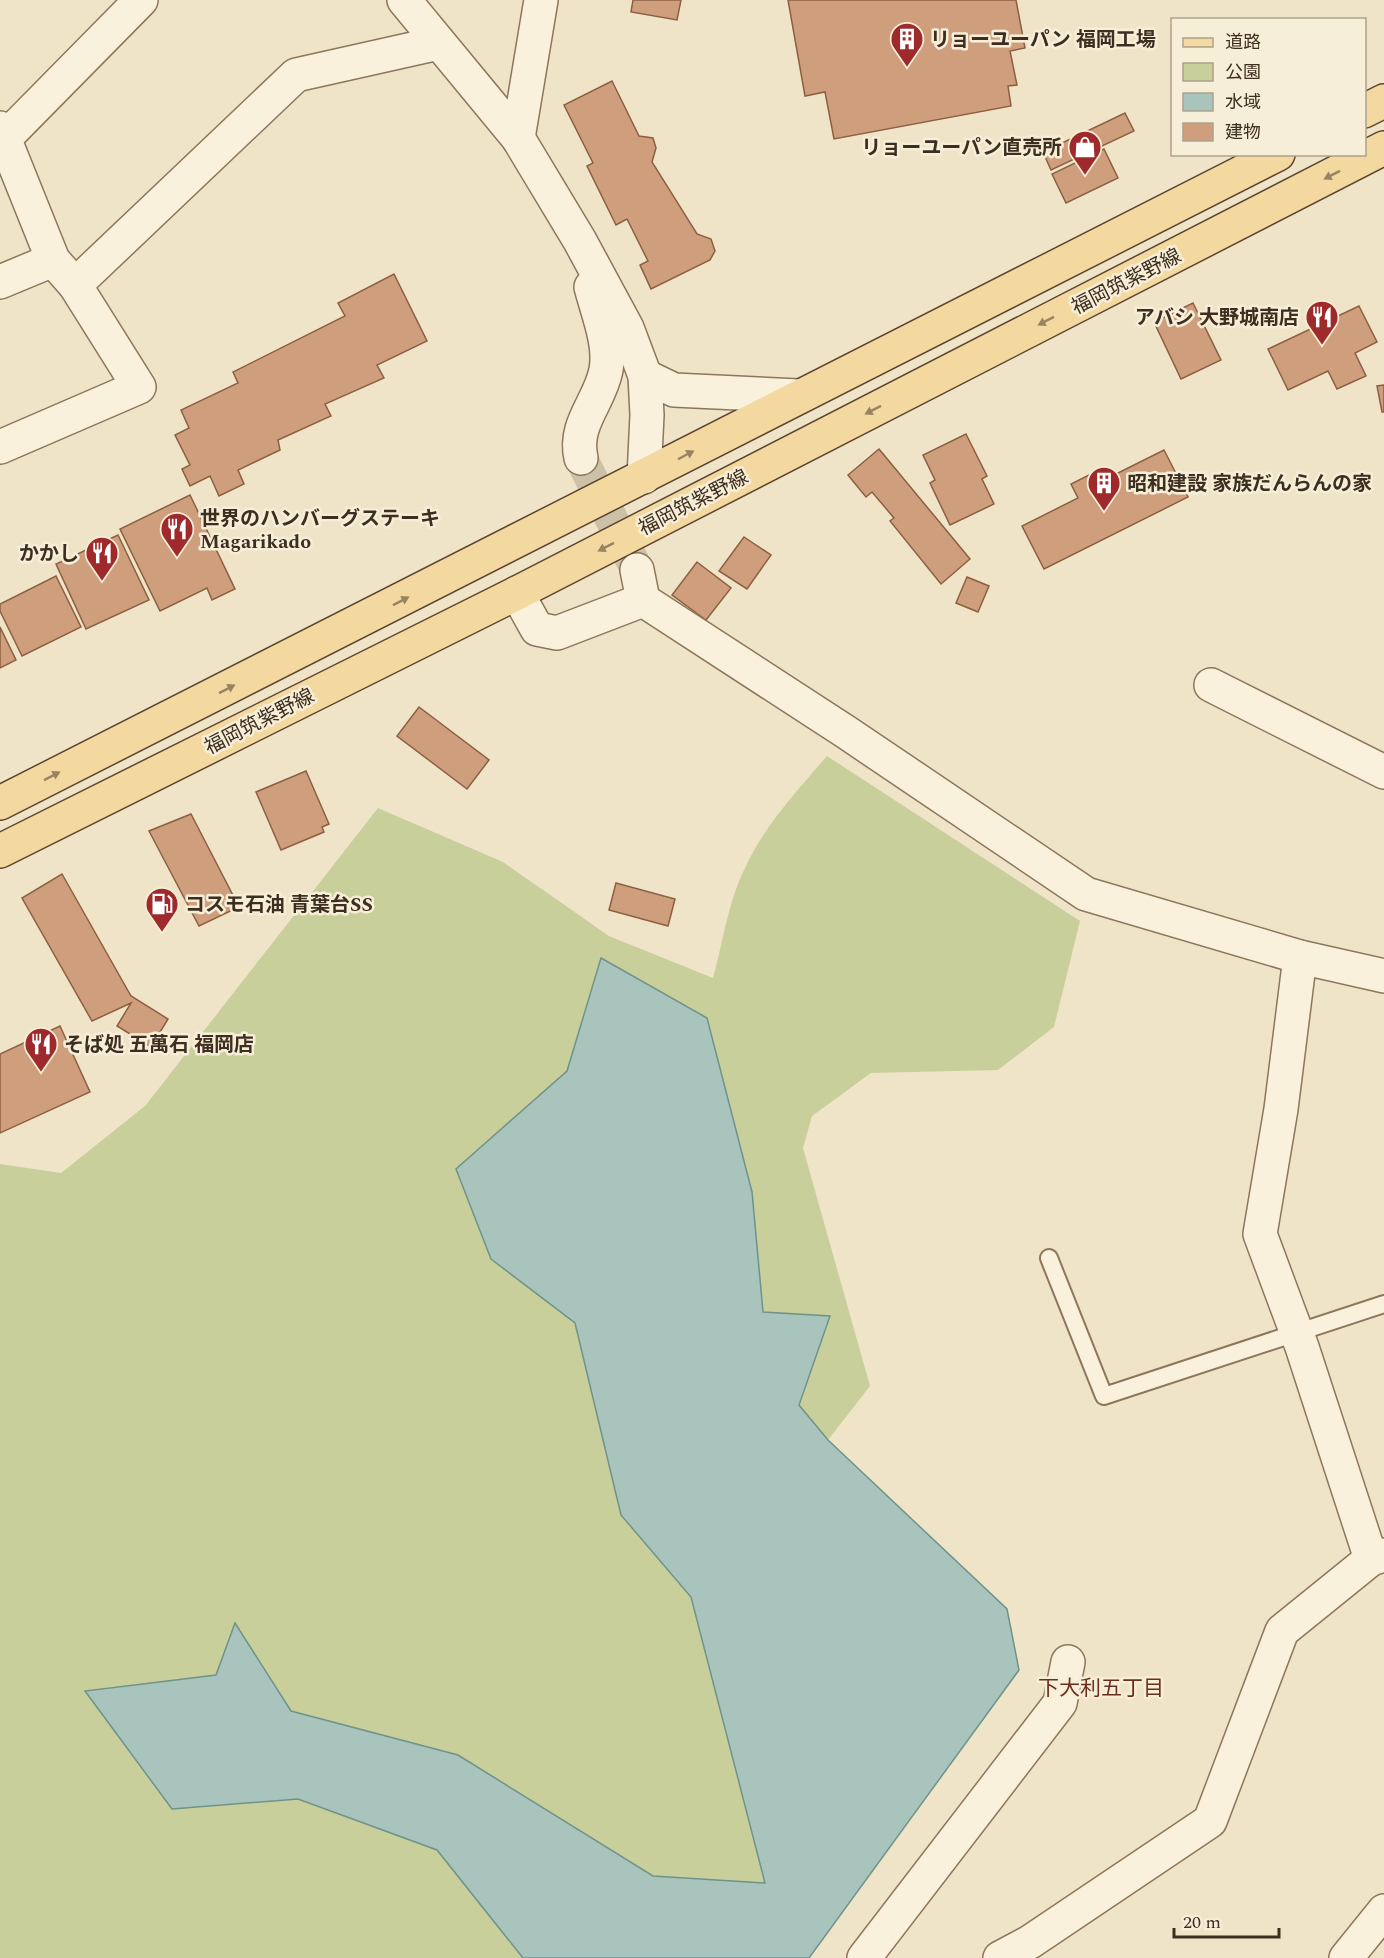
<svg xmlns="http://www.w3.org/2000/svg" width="1384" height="1958" font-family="Spectral,'Noto Sans JP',serif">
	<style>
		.green { fill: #c9cf9b }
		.water { fill: #a9c4bc; stroke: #6f938a; stroke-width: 1.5 }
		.building { fill: #cf9f7d; stroke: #8d5f41; stroke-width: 1.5 }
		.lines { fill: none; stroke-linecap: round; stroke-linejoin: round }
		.street-tunnel { stroke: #ccc0a6; stroke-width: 33; stroke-dasharray: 33 16; stroke-linecap: butt }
		.lane-casing { stroke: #8d765c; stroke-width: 20 }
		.street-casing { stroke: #8d765c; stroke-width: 36 }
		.primary-casing { stroke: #5b4430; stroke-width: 36 }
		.lane { stroke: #faf1dc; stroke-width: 16 }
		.street { stroke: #faf1dc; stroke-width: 33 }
		.primary { stroke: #f3d9a0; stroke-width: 33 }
		.oneway { fill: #988460 }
		.labels { text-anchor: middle; stroke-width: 5; stroke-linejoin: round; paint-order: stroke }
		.poi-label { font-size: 20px; font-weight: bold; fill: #3d2e20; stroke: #f7eed8; text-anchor: start }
		.street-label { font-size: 20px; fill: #3d2e20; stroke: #f7eed8 }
		.neighbourhood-label { font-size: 21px; fill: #6b2e1e; stroke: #f7eed8 }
	</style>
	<rect width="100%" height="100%" fill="#f0e4c8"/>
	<path class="green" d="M827,756L1080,921L1054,1027L998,1070L871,1073L812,1116L803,1148L870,1386L828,1440L799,1405L829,1316L763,1312L752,1192L601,958L567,1071L457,1169L491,1259L575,1322L621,1514L691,1597L765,1884L654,1876L458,1755L291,1711L235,1624L216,1675L85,1691L172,1808L298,1799L437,1850L523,1958H0V1164L61,1173L145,1106L378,808L503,862L609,936L713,978C723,942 728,902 745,868C764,826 797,791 827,756Z"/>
	<path class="water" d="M601,958L707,1018L752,1192L763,1312L830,1316L799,1405L828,1440L1007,1609L1019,1670L809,1958H523L437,1850L298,1799L172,1809L85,1691L216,1675L235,1623L291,1711L458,1755L653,1876L765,1883L691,1597L621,1515L575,1323L491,1259L456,1169L567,1071Z"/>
	<g class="building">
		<path d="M633,0H681L677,20L631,12Z"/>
		<path d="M788,0H1016L1025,48L1010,51L1017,85L1008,86L1011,106L834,139L825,92L805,96Z"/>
		<path d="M612,81L639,136L653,138L656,148L652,162L697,234L711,239L715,251L710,260L651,289L640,265L648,261L627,219L616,225L587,166L593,163L564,105Z"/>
		<path d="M1125,113L1134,131L1051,170L1043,152Z"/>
		<path d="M1104,149L1118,178L1066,203L1052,174Z"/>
		<path d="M394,274L427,341L377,365L384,378L325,404L331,416L278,440L280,450L238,470L244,484L219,496L210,476L190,486L182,469L190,465L175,435L189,428L181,410L238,383L233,372L345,316L338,303Z"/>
		<path d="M1193,303L1221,360L1181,379L1154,322Z"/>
		<path d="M1359,306L1377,342L1355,353L1366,376L1337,389L1328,371L1288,390L1268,349Z"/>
		<path d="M1384,385V412H1382L1377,386Z"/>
		<path d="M966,434L987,476L982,479L994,504L950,525L930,483L935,480L923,455Z"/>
		<path d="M879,449L970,559L941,584L890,521L894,518L872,492L866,497L848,475Z"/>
		<path d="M1164,450L1188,497L1044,569L1022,526L1078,498L1071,484L1089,475L1094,485Z"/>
		<path d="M190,495L235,589L212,600L207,588L160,611L120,529Z"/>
		<path d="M118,535L149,600L86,629L56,564Z"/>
		<path d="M744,537L771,555L747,589L719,571Z"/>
		<path d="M697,562L731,588L706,620L672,595Z"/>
		<path d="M56,576L81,627L22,656L0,611V604Z"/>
		<path d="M967,577L989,586L978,612L956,603Z"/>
		<path d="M0,627L16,660L0,668Z"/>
		<path d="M419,707L489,760L467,789L397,736Z"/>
		<path d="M306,771L329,824L322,827L324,832L281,850L256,792Z"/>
		<path d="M191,814L239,907L199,926L149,831Z"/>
		<path d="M62,874L131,996L168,1019L151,1047L117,1026L131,1003L92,1021L22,898Z"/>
		<path d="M616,883L675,899L668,926L609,910Z"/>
		<path d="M60,1026L90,1092L0,1133V1054Z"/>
	</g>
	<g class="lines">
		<path class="street-tunnel" d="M581,458L637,570"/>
		<g class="lane-casing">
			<path id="lane" d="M1049,1258L1104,1396L1384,1304"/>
		</g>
		<g class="street-casing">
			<g id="street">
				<path d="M404,0L518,138L580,241L627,328L645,376L647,415L644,477"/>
				<path d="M0,128L53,260L75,285L139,387L0,447"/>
				<path d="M5,138L141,0"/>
				<path d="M518,138L541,0"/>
				<path d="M0,282L53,260"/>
				<path d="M75,285L296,75L439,43"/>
				<path d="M645,376L674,390L799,396"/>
				<path d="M581,458C573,424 600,402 606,370C611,344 597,311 591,287"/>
				<path d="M637,570L643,600L846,732L1086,894L1300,957L1384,976"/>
				<path d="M517,593L537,629L557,633L643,600"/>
				<path d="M1211,685L1384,772"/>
				<path d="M1300,957L1281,1109L1260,1234L1302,1347L1371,1559"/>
				<path d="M864,1958L1060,1703L1068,1662"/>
				<path d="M1000,1958L1030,1942L1210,1821L1282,1631L1371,1559L1384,1555"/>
				<path d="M1346,1958L1384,1911"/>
			</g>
		</g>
		<g class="primary-casing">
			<g id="primary">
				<path d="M1364,111L1384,101"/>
				<path d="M0,803L1278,154"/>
				<path d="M0,851L517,593L1384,148"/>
			</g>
		</g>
		<use href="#lane" class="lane"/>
		<use href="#street" class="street"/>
		<use href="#primary" class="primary"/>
	</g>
	<defs><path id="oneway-solid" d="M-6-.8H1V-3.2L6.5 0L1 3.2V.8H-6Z" transform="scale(1.5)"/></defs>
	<g class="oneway">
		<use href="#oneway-solid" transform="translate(1332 175) rotate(153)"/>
		<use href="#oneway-solid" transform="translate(1046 321) rotate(153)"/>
		<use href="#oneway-solid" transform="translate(873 410) rotate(153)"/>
		<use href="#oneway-solid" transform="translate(686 455) rotate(-28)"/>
		<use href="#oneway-solid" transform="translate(606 547) rotate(153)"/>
		<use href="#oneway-solid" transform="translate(401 601) rotate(-27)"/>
		<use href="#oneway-solid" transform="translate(227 689) rotate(-27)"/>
		<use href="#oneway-solid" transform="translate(52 776) rotate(-27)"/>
	</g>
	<defs>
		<g id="building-pin" transform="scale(1.725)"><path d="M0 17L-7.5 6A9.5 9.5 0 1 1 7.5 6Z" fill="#9e2a2b" stroke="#f7eed8"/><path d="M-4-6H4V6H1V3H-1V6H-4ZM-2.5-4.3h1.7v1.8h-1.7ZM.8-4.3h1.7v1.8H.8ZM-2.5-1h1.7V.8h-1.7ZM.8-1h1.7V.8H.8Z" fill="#fff"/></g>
		<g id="shop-pin" transform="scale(1.725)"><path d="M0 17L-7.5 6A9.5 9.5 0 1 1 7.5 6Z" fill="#9e2a2b" stroke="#f7eed8"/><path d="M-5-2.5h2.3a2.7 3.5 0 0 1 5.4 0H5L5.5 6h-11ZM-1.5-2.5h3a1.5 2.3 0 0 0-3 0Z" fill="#fff"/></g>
		<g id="restaurant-pin" transform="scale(1.725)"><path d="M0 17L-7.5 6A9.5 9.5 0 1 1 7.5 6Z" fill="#9e2a2b" stroke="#f7eed8"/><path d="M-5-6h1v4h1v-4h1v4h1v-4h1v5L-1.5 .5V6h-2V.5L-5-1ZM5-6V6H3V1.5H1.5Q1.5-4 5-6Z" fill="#fff"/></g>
		<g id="fuel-pin" transform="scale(1.725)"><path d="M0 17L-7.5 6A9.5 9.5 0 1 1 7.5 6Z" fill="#9e2a2b" stroke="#f7eed8"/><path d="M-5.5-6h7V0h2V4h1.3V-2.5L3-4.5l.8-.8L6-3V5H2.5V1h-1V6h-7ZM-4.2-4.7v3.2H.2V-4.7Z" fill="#fff"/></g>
	</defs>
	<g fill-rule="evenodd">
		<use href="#building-pin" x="907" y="39"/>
		<use href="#shop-pin" x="1085" y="147"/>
		<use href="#restaurant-pin" x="1322" y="317"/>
		<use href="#building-pin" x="1104" y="483"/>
		<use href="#restaurant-pin" x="177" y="529"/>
		<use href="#restaurant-pin" x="102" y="553"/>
		<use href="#fuel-pin" x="162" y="904"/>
		<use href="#restaurant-pin" x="41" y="1044"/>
	</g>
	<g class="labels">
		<g class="poi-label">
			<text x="930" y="46">リョーユーパン 福岡工場</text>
			<text x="1062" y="154" text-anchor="end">リョーユーパン直売所</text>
			<text x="1299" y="324" text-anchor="end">アバシ 大野城南店</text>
			<text x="1127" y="490">昭和建設 家族だんらんの家</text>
			<text x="200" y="525">世界のハンバーグステーキ<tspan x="200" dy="23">Magarikado</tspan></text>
			<text x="79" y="560" text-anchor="end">かかし</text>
			<text x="185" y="911">コスモ石油 青葉台SS</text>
			<text x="64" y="1051">そば処 五萬石 福岡店</text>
		</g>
		<g class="street-label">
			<text transform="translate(1126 281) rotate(-27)" y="7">福岡筑紫野線</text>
			<text transform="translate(693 502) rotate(-27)" y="7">福岡筑紫野線</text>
			<text transform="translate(259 721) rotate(-27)" y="7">福岡筑紫野線</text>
		</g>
		<g class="neighbourhood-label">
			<text x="1101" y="1695">下大利五丁目</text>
		</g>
	</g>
	<rect x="1171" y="18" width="195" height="138" fill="#f7eed8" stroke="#ada18e" stroke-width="1.5"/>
	<rect x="1183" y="38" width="30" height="9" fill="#f3d9a0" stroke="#ada18e" stroke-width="1.5"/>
	<text x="1225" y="48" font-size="18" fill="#3d2e20">道路</text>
	<rect x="1183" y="63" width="30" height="18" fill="#c9cf9b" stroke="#ada18e" stroke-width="1.5"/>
	<text x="1225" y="78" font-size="18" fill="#3d2e20">公園</text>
	<rect x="1183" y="93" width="30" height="18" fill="#a9c4bc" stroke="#ada18e" stroke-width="1.5"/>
	<text x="1225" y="108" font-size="18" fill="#3d2e20">水域</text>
	<rect x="1183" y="123" width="30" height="18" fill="#cf9f7d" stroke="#ada18e" stroke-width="1.5"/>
	<text x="1225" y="138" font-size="18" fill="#3d2e20">建物</text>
	<path d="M1174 1928v9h105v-9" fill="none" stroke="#3d2e20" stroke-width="3"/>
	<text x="1183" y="1928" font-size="18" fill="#3d2e20" stroke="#f7eed8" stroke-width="4.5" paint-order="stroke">20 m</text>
</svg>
